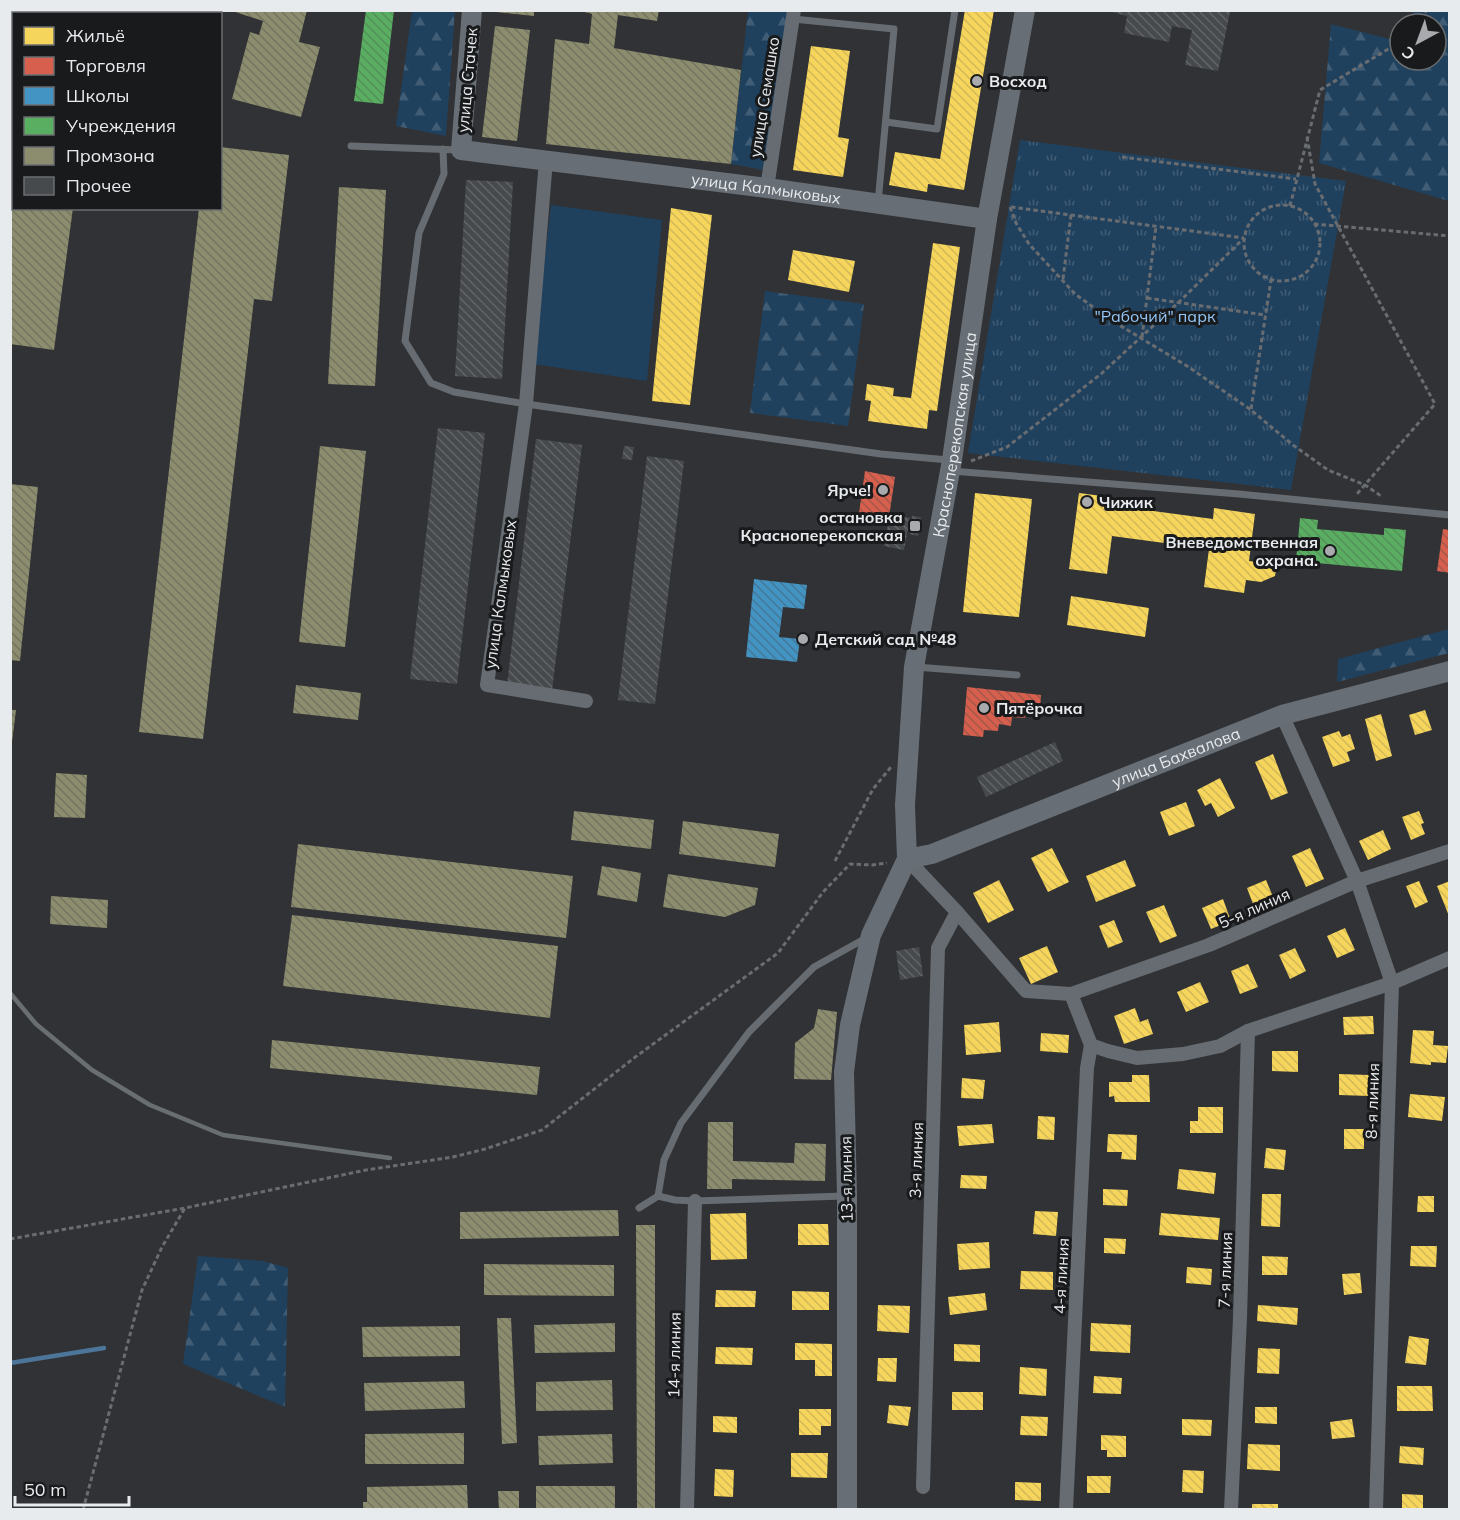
<svg xmlns="http://www.w3.org/2000/svg" width="1460" height="1520" font-family="Mulish,sans-serif">
	<style>
		.grass { fill: #20415e }
		.forest { fill: url(#forest-firs) }
		.park { fill: url(#park-tufts) }
		.homes { fill: url(#homes-back-hatch) }
		.shops { fill: url(#shops-back-hatch) }
		.schools { fill: url(#schools-back-hatch) }
		.public { fill: url(#public-back-hatch) }
		.industry { fill: url(#industry-back-hatch) }
		.lines { fill: none; stroke-linecap: round; stroke-linejoin: round }
		.stream { stroke: #4d759a; stroke-width: 4.5 }
		.building { fill: url(#building-back-hatch) }
		.path { stroke: #696d71; stroke-width: 3; stroke-dasharray: 4.5 3; stroke-linecap: butt }
		.lane { stroke: #666c71; stroke-width: 7 }
		.street { stroke: #666c71; stroke-width: 14 }
		.secondary { stroke: #676e75; stroke-width: 20 }
		.rail { stroke: #696e71; stroke-width: 4.5 }
		.poi-dot { fill: #a8aaad; stroke: #181a1c; stroke-width: 2 }
		.labels { text-anchor: middle; stroke-width: 6; stroke-linejoin: round; paint-order: stroke }
		.street-label { font-size: 16px; fill: #e8ebee; stroke: #181a1c }
		.poi-label { font-size: 16px; font-weight: bold; fill: #e8ebee; stroke: #181a1c; text-anchor: start }
		.park-label { font-size: 16px; fill: #93c7f7; stroke: #181a1c }
	</style>
	<defs>
		<pattern id="forest-firs" width="22" height="20" patternUnits="userSpaceOnUse" patternTransform="scale(1.5)"><rect width="22" height="20" fill="#20415e"/><path d="M5 1l3.5 6h-7zM16 11l3.5 6h-7z" fill="#405d75"/></pattern>
		<pattern id="park-tufts" width="24" height="20" patternUnits="userSpaceOnUse" patternTransform="scale(1.5)"><rect width="24" height="20" fill="#20415e"/><path d="M3 7l-1-3M5 7V3M7 7l1-3M15 17l-1-3M17 17v-4M19 17l1-3" fill="none" stroke="#405d75"/></pattern>
		<pattern id="homes-back-hatch" width="6" height="6" patternUnits="userSpaceOnUse" patternTransform="scale(1.5)"><rect width="6" height="6" fill="#f6d55c"/><path d="M-1 5l2 2M0 0l6 6M5-1l2 2" fill="none" stroke="#d3b858"/></pattern>
		<pattern id="shops-back-hatch" width="6" height="6" patternUnits="userSpaceOnUse" patternTransform="scale(1.5)"><rect width="6" height="6" fill="#d6604d"/><path d="M-1 5l2 2M0 0l6 6M5-1l2 2" fill="none" stroke="#a4574b"/></pattern>
		<pattern id="schools-back-hatch" width="6" height="6" patternUnits="userSpaceOnUse" patternTransform="scale(1.5)"><rect width="6" height="6" fill="#4393c3"/><path d="M-1 5l2 2M0 0l6 6M5-1l2 2" fill="none" stroke="#447898"/></pattern>
		<pattern id="public-back-hatch" width="6" height="6" patternUnits="userSpaceOnUse" patternTransform="scale(1.5)"><rect width="6" height="6" fill="#5aae61"/><path d="M-1 5l2 2M0 0l6 6M5-1l2 2" fill="none" stroke="#548f59"/></pattern>
		<pattern id="industry-back-hatch" width="6" height="6" patternUnits="userSpaceOnUse" patternTransform="scale(1.5)"><rect width="6" height="6" fill="#8c8c6e"/><path d="M-1 5l2 2M0 0l6 6M5-1l2 2" fill="none" stroke="#747460"/></pattern>
		<pattern id="building-back-hatch" width="6" height="6" patternUnits="userSpaceOnUse" patternTransform="scale(1.5)"><rect width="6" height="6" fill="#474a4c"/><path d="M-1 5l2 2M0 0l6 6M5-1l2 2" fill="none" stroke="#626466"/></pattern>
	</defs>
	<rect width="100%" height="100%" fill="#303235"/>
	<path class="grass" d="M551,205L662,220L647,381L533,364Z"/>
	<g class="forest">
		<path d="M412,11H455L446,136L396,126Z"/>
		<path d="M748,11H788L770,171L731,164Z"/>
		<path d="M1414,11H1449V201L1319,163L1331,24L1393,40L1400,31V60H1436V24H1405Z"/>
		<path d="M765,291L864,304L848,426L750,413Z"/>
		<path d="M1449,629V653L1337,682L1338,659Z"/>
		<path d="M198,1256L263,1261L288,1268L285,1407L183,1364Z"/>
	</g>
	<path class="park" d="M1020,140L1346,181L1291,490L968,453Z"/>
	<g class="homes">
		<path d="M965,10H994L964,190L928,184L927,192L889,185L895,152L940,159Z"/>
		<path d="M811,46L850,51L838,137L849,139L843,177L793,170Z"/>
		<path d="M671,208L712,215L690,405L652,401Z"/>
		<path d="M933,243L960,247L937,411L929,410L927,429L868,421L871,401L865,400L867,384L894,388L893,396L911,398Z"/>
		<path d="M793,250L855,261L849,292L788,280Z"/>
		<path d="M975,493L1032,499L1019,617L963,612Z"/>
		<path d="M1079,493L1117,498L1116,506L1213,519L1214,508L1255,514L1249,561L1277,565L1275,576L1261,582L1246,580L1244,593L1204,587L1209,549L1112,536L1107,574L1069,569Z"/>
		<path d="M1071,596L1149,608L1145,637L1067,625Z"/>
		<path d="M1425,710L1432,730L1415,735L1409,715Z"/>
		<path d="M1381,714L1392,756L1376,761L1365,719Z"/>
		<path d="M1339,731L1342,737L1350,734L1355,749L1347,752L1350,761L1333,767L1322,737Z"/>
		<path d="M1273,754L1288,793L1271,800L1255,762Z"/>
		<path d="M1220,778L1235,808L1218,817L1211,803L1205,806L1197,790Z"/>
		<path d="M1186,802L1195,826L1169,836L1160,812Z"/>
		<path d="M1419,811L1424,823L1421,824L1425,834L1411,840L1402,817Z"/>
		<path d="M1383,830L1391,849L1368,860L1359,841Z"/>
		<path d="M1052,848L1069,882L1048,892L1031,858Z"/>
		<path d="M1310,848L1324,879L1306,887L1292,856Z"/>
		<path d="M1125,860L1136,886L1096,902L1086,876Z"/>
		<path d="M999,880L1014,910L988,923L973,893Z"/>
		<path d="M1266,880L1276,904L1256,912L1247,888Z"/>
		<path d="M1419,881L1428,902L1415,908L1406,886Z"/>
		<path d="M1450,881V916H1449L1437,886Z"/>
		<path d="M1223,899L1231,921L1211,929L1202,908Z"/>
		<path d="M1164,905L1177,936L1160,943L1146,912Z"/>
		<path d="M1114,920L1123,942L1108,948L1099,926Z"/>
		<path d="M1345,928L1355,950L1337,958L1327,936Z"/>
		<path d="M1047,946L1058,972L1031,984L1019,958Z"/>
		<path d="M1295,948L1306,971L1290,979L1279,955Z"/>
		<path d="M1248,964L1258,987L1240,994L1231,971Z"/>
		<path d="M1200,982L1209,1002L1186,1012L1177,992Z"/>
		<path d="M1135,1008L1140,1022L1148,1019L1153,1034L1124,1044L1114,1016Z"/>
		<path d="M1373,1016L1374,1034L1344,1035L1343,1017Z"/>
		<path d="M999,1022L1001,1052L966,1055L964,1025Z"/>
		<path d="M1413,1030L1434,1031L1433,1045L1448,1046L1446,1063L1431,1062V1065L1410,1063Z"/>
		<path d="M1041,1033L1069,1035L1068,1053L1040,1051Z"/>
		<path d="M1272,1051H1298V1072L1272,1071Z"/>
		<path d="M1339,1074L1369,1075V1096L1339,1095Z"/>
		<path d="M1132,1075H1149L1150,1102H1115L1114,1096L1109,1097V1082H1132Z"/>
		<path d="M962,1078L985,1080L983,1099L961,1098Z"/>
		<path d="M1410,1094L1445,1097L1442,1121L1408,1117Z"/>
		<path d="M1198,1107H1223V1133H1190V1121H1198Z"/>
		<path d="M1038,1116L1055,1117L1054,1140L1037,1139Z"/>
		<path d="M992,1124L994,1143L959,1146L957,1126Z"/>
		<rect x="1344" y="1129" width="20" height="20"/>
		<path d="M1108,1134L1137,1135L1136,1160L1121,1159L1122,1152H1107Z"/>
		<path d="M1266,1148L1286,1150L1284,1170L1264,1168Z"/>
		<path d="M1179,1169L1216,1173L1214,1194L1177,1189Z"/>
		<path d="M961,1175L987,1176L986,1189L960,1188Z"/>
		<path d="M1103,1189L1128,1190L1127,1206L1103,1205Z"/>
		<path d="M1262,1194H1281L1280,1227L1261,1226Z"/>
		<path d="M1418,1196H1434V1212H1417Z"/>
		<path d="M1035,1211L1058,1212L1056,1236L1033,1234Z"/>
		<path d="M746,1213L747,1259L711,1260L710,1214Z"/>
		<path d="M1161,1213L1220,1218L1218,1240L1159,1235Z"/>
		<path d="M798,1224H828L829,1245H798Z"/>
		<path d="M1104,1238L1126,1239L1125,1254L1104,1253Z"/>
		<path d="M989,1242L990,1268L959,1270L957,1244Z"/>
		<path d="M1411,1246H1437L1436,1267L1410,1266Z"/>
		<path d="M1262,1256L1288,1257L1287,1275H1262Z"/>
		<path d="M1187,1267L1212,1269L1211,1285L1186,1283Z"/>
		<path d="M1021,1271L1053,1272V1290L1020,1289Z"/>
		<path d="M1360,1273L1362,1293L1344,1295L1342,1274Z"/>
		<path d="M716,1290L756,1291L755,1307H715Z"/>
		<path d="M792,1291L829,1292V1310H792Z"/>
		<path d="M985,1293L987,1310L950,1315L948,1297Z"/>
		<path d="M878,1305L910,1306L909,1333L877,1331Z"/>
		<path d="M1258,1305L1298,1308L1297,1325L1257,1321Z"/>
		<path d="M1091,1323L1131,1325L1130,1353L1090,1351Z"/>
		<path d="M1409,1336L1429,1339L1426,1365L1405,1363Z"/>
		<path d="M795,1343L832,1344V1376H815V1360H795Z"/>
		<path d="M954,1344L980,1345V1362L954,1361Z"/>
		<path d="M716,1347L753,1348L752,1365L715,1364Z"/>
		<path d="M1258,1348L1280,1349L1279,1374L1257,1373Z"/>
		<path d="M878,1358H897L896,1382L877,1381Z"/>
		<path d="M1020,1367L1047,1369L1046,1396L1019,1394Z"/>
		<path d="M1094,1376L1122,1378L1121,1394L1093,1393Z"/>
		<path d="M1397,1386H1432L1433,1411H1397Z"/>
		<rect x="952" y="1392" width="31" height="18"/>
		<path d="M889,1405L911,1407L908,1426L887,1423Z"/>
		<path d="M1255,1407H1277V1424L1255,1423Z"/>
		<path d="M799,1409H831V1426H821V1435H799Z"/>
		<path d="M713,1416L737,1417V1433L713,1432Z"/>
		<path d="M1021,1416L1048,1417L1047,1436L1020,1435Z"/>
		<path d="M1182,1419L1212,1420L1211,1436L1182,1435Z"/>
		<path d="M1352,1419L1355,1437L1332,1439L1330,1422Z"/>
		<path d="M1101,1435L1126,1436V1457H1107V1450H1101Z"/>
		<path d="M1248,1444L1280,1445V1471L1247,1469Z"/>
		<path d="M1400,1446L1424,1448L1423,1465L1399,1463Z"/>
		<path d="M791,1453H828L827,1478L791,1477Z"/>
		<path d="M715,1469L734,1470L733,1497L714,1496Z"/>
		<path d="M1183,1470L1204,1471L1203,1493L1182,1492Z"/>
		<path d="M1087,1476H1111L1110,1493H1087Z"/>
		<path d="M1015,1482L1041,1483V1501L1015,1500Z"/>
		<path d="M1402,1494L1423,1495V1509L1402,1508Z"/>
		<rect x="1252" y="1504" width="26" height="6"/>
	</g>
	<g class="shops">
		<path d="M865,471L895,477L889,517L859,513Z"/>
		<path d="M1443,529L1450,530V573L1437,571Z"/>
		<path d="M967,687L1041,695L1040,711L1026,710L1025,718L1012,717L1011,726L999,724L998,731L984,730L983,737L963,735Z"/>
	</g>
	<path class="schools" d="M754,579L807,585L804,609L783,607L779,637L800,639L797,662L746,657Z"/>
	<g class="public">
		<path d="M366,10H394L383,104L354,101Z"/>
		<path d="M1300,518L1318,520L1317,529L1384,535V528L1406,530L1402,571L1296,561Z"/>
	</g>
	<g class="industry">
		<path d="M88,10H157L156,14H87Z"/>
		<path d="M229,10H307L299,42L320,47L301,117L232,99L250,32L259,35L263,21Z"/>
		<path d="M496,10H534V16L496,12Z"/>
		<path d="M577,10H659L657,21L618,15L614,48L741,70L731,164L546,144L555,39L589,44L592,14Z"/>
		<path d="M495,26L530,30L517,141L482,137Z"/>
		<path d="M220,147L289,155L272,301L254,299L203,739L139,732L199,208H220Z"/>
		<path d="M10,161H14V208H73L54,350L10,344Z"/>
		<path d="M339,187L386,190L375,386L328,384Z"/>
		<path d="M320,446L366,451L345,647L299,642Z"/>
		<path d="M10,484L38,487L20,661L10,660Z"/>
		<path d="M296,685L361,693L358,720L293,713Z"/>
		<path d="M10,710H16L12,742H10Z"/>
		<path d="M56,773L87,775L85,818L54,817Z"/>
		<path d="M574,811L654,820L651,849L571,840Z"/>
		<path d="M683,821L779,834L775,867L679,854Z"/>
		<path d="M298,844L573,876L566,938L291,907Z"/>
		<path d="M602,866L641,873L637,902L597,895Z"/>
		<path d="M668,874L758,888L755,905L725,917L663,907Z"/>
		<path d="M51,896L108,900L107,928L50,924Z"/>
		<path d="M292,915L558,946L550,1018L283,986Z"/>
		<path d="M818,1009L837,1012L831,1080L794,1079L795,1043L814,1028Z"/>
		<path d="M272,1040L540,1067L537,1095L270,1068Z"/>
		<path d="M708,1122H733V1161L794,1163L795,1143L826,1144L825,1181L732,1179V1189H707Z"/>
		<path d="M618,1210L619,1236L460,1239V1212Z"/>
		<path d="M636,1225H655V1510H637Z"/>
		<path d="M484,1264L614,1265V1296L484,1295Z"/>
		<path d="M497,1318H511L517,1443L502,1444Z"/>
		<path d="M615,1323V1352L535,1353L534,1325Z"/>
		<path d="M460,1326V1356L363,1357L362,1327Z"/>
		<path d="M612,1380L613,1410L536,1411V1382Z"/>
		<path d="M464,1381L465,1408L365,1411L364,1383Z"/>
		<path d="M464,1433V1464H365V1434Z"/>
		<path d="M612,1434L613,1463L539,1465L538,1436Z"/>
		<path d="M467,1485L468,1510H363V1502H367V1487Z"/>
		<rect x="536" y="1486" width="79" height="24"/>
		<path d="M498,1491H519V1510H499Z"/>
	</g>
	<g class="lines">
		<path class="stream" d="M10,1363L104,1348"/>
	</g>
	<g class="building">
		<path d="M1105,10L1230,12L1218,71L1185,65L1192,30L1172,26L1169,42L1124,33L1127,16Z"/>
		<path d="M466,180L513,182L502,379L455,376Z"/>
		<path d="M438,428L485,433L457,684L410,679Z"/>
		<path d="M536,439L582,445L552,691L507,685Z"/>
		<path d="M624,446L634,447L632,460L622,459Z"/>
		<path d="M647,456L684,461L655,704L618,700Z"/>
		<path d="M890,514L910,518L904,550L884,546Z"/>
		<path d="M912,516L921,517L918,536L910,534Z"/>
		<path d="M1055,742L1063,761L986,797L977,777Z"/>
		<path d="M919,947L923,976L900,980L896,951Z"/>
	</g>
	<g class="lines">
		<g class="path">
			<path d="M1415,24L1427,10"/>
			<path d="M1307,137L1315,184L1435,404L1356,495"/>
			<path d="M1122,157L1296,179"/>
			<circle cx="1282" cy="243" r="38"/>
			<path d="M1290,206L1320,90L1400,42"/>
			<path d="M1010,207L1016,223L1029,244L1075,294L1111,320L1187,366L1251,410L1293,445L1328,470L1365,485L1381,496"/>
			<path d="M1011,207L1244,238"/>
			<path d="M1314,224L1450,236"/>
			<path d="M1063,279L1071,215"/>
			<path d="M1147,298L1265,315"/>
			<path d="M1142,337L1156,226"/>
			<path d="M1251,409L1271,280"/>
			<path d="M971,461L1007,447L1101,374L1179,302L1244,238"/>
			<path d="M835,861L873,789L891,767"/>
			<path d="M10,1239L185,1208L366,1170L453,1157L485,1149L542,1130L634,1058L778,953L823,892L850,864L872,865L887,863"/>
			<path d="M83,1510L142,1290L162,1247L185,1208"/>
		</g>
		<g class="lane">
			<path d="M793,19L894,29L878,203"/>
			<path d="M886,122L937,129L955,10"/>
			<path d="M351,146L458,150"/>
			<path d="M443,149L444,174L419,233L405,341L431,383L454,392L526,404L881,454L949,460"/>
			<path d="M951,471L1239,494L1450,515"/>
			<path d="M916,667L1017,675"/>
			<path d="M658,1196L675,1200L695,1201L844,1196"/>
			<path d="M639,1208L658,1196L664,1160L681,1123L749,1032L814,967L866,938"/>
		</g>
		<g class="street">
			<path d="M546,160L526,404L487,685L586,701"/>
			<path d="M767,188L794,10"/>
			<path d="M1282,715L1357,881L1392,983L1376,1510"/>
			<path d="M907,859L957,912L938,948L923,1487"/>
			<path d="M957,912L1026,991L1071,994L1091,1045L1108,1051L1137,1058L1183,1054L1220,1046L1248,1031L1392,983L1450,958"/>
			<path d="M1071,994L1209,945L1357,881L1450,851"/>
			<path d="M687,1510L695,1201"/>
			<path d="M1066,1510L1087,1068L1091,1045"/>
			<path d="M1231,1510L1240,1318L1248,1031"/>
		</g>
		<g class="secondary">
			<path id="s1" d="M472,10L461,150L767,188L987,219"/>
			<path id="s2" d="M907,859L932,854L1282,715L1450,671"/>
			<path id="s3" d="M847,1510V1195L844,1072L850,1025L871,935L907,859L905,805L914,667L952,460L987,219L1025,10"/>
		</g>
		<path class="rail" d="M10,993L36,1024L92,1070L150,1105L223,1135L390,1158"/>
	</g>
	<g class="poi-dot">
		<circle cx="977" cy="81" r="6"/>
		<circle cx="883" cy="490" r="6"/>
		<circle cx="1087" cy="502" r="6"/>
		<rect x="909" y="520" width="12" height="12" rx="3"/>
		<circle cx="1330" cy="551" r="6"/>
		<circle cx="803" cy="639" r="6"/>
		<circle cx="984" cy="708" r="6"/>
	</g>
	<g class="labels">
		<g class="street-label">
			<text transform="translate(467 80) rotate(-85)" y="6">улица Стачек</text>
			<text transform="translate(764 97) rotate(-81)" y="6">улица Семашко</text>
			<text dy="6" stroke="none"><textPath href="#s1" startOffset="448">улица Калмыковых</textPath></text>
			<text dy="6" stroke="none"><textPath href="#s3" startOffset="1090">Красноперекопская улица</textPath></text>
			<text transform="translate(500 594) rotate(-82)" y="6">улица Калмыковых</text>
			<text dy="6" stroke="none"><textPath href="#s2" startOffset="288">улица Бахвалова</textPath></text>
			<text transform="translate(1254 908) rotate(-24)" y="6">5-я линия</text>
			<text transform="translate(1372 1101) rotate(-88)" y="6">8-я линия</text>
			<text transform="translate(916 1160) rotate(-88)" y="6">3-я линия</text>
			<text transform="translate(846 1179) rotate(-91)" y="6">13-я линия</text>
			<text transform="translate(1225 1270) rotate(-88)" y="6">7-я линия</text>
			<text transform="translate(1061 1276) rotate(-87)" y="6">4-я линия</text>
			<text transform="translate(674 1355) rotate(-89)" y="6">14-я линия</text>
		</g>
		<g class="poi-label">
			<text x="989" y="87">Восход</text>
			<text x="871" y="496" text-anchor="end">Ярче!</text>
			<text x="1099" y="508">Чижик</text>
			<text x="903" y="523" text-anchor="end">остановка<tspan x="903" dy="18">Красноперекопская</tspan></text>
			<text x="1318" y="548" text-anchor="end">Вневедомственная<tspan x="1318" dy="18">охрана.</tspan></text>
			<text x="815" y="645">Детский сад №48</text>
			<text x="996" y="714">Пятёрочка</text>
		</g>
		<g class="park-label">
			<text x="1155" y="322">"Рабочий" парк</text>
		</g>
	</g>
	<rect width="1460" height="1520" fill="none" stroke="#e8ebee" stroke-width="24"/>
	<rect x="12" y="12" width="210" height="198" fill="#181a1c" stroke="#6b6e70" stroke-width="1.5"/>
	<rect x="24" y="27" width="30" height="18" fill="#f6d55c" stroke="#6b6e70" stroke-width="1.5"/>
	<text x="66" y="42" font-size="18" fill="#e8ebee">Жильё</text>
	<rect x="24" y="57" width="30" height="18" fill="#d6604d" stroke="#6b6e70" stroke-width="1.5"/>
	<text x="66" y="72" font-size="18" fill="#e8ebee">Торговля</text>
	<rect x="24" y="87" width="30" height="18" fill="#4393c3" stroke="#6b6e70" stroke-width="1.5"/>
	<text x="66" y="102" font-size="18" fill="#e8ebee">Школы</text>
	<rect x="24" y="117" width="30" height="18" fill="#5aae61" stroke="#6b6e70" stroke-width="1.5"/>
	<text x="66" y="132" font-size="18" fill="#e8ebee">Учреждения</text>
	<rect x="24" y="147" width="30" height="18" fill="#8c8c6e" stroke="#6b6e70" stroke-width="1.5"/>
	<text x="66" y="162" font-size="18" fill="#e8ebee">Промзона</text>
	<rect x="24" y="177" width="30" height="18" fill="#474a4c" stroke="#6b6e70" stroke-width="1.5"/>
	<text x="66" y="192" font-size="18" fill="#e8ebee">Прочее</text>
	<g transform="translate(1418 42) rotate(221)"><circle r="28" fill="#181a1c" stroke="#6b6e70" stroke-width="1.5"/>
	<path d="M0-4.5L10 22L0 15L-10 22Z" fill="#a8aaad"/>
	<text y="-9" font-size="16" font-weight="bold" text-anchor="middle" fill="#e8ebee">С</text>
	</g>
	<path d="M15 1496v9h114v-9" fill="none" stroke="#e8ebee" stroke-width="3"/>
	<text x="24" y="1496" font-size="18" fill="#e8ebee" stroke="#181a1c" stroke-width="4.5" paint-order="stroke">50 m</text>
</svg>
